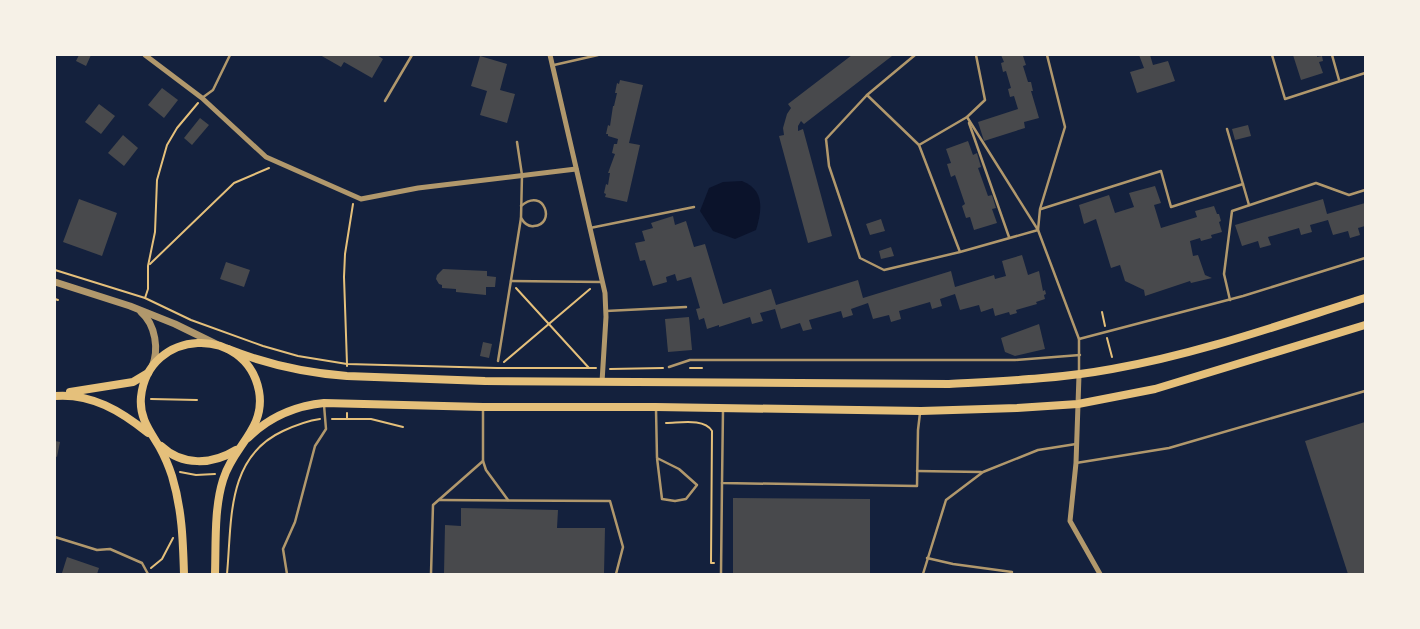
<svg xmlns="http://www.w3.org/2000/svg" width="1420" height="629" font-family="'Open Sans',sans-serif">
	<style>
		.water { fill: #0b132b }
		.building { fill: #48494c }
		.lines { fill: none; stroke-linecap: round; stroke-linejoin: round }
		.path { stroke: #e5c07b; stroke-width: 2 }
		.service { stroke: #b1986c; stroke-width: 2.5 }
		.minor { stroke: #b1986c; stroke-width: 5 }
		.tertiary { stroke: #b1986c; stroke-width: 7 }
		.secondary { stroke: #e5c07b; stroke-width: 8 }
	</style>
	<rect width="100%" height="100%" fill="#14213d"/>
	<path class="water" d="M742,181C765,190 762,210 756,230L735,239L713,231L700,211L709,188L723,182Z"/>
	<g class="building">
		<path d="M79,55H91L86,66L76,61Z"/>
		<path d="M320,55H377L383,59L372,78L344,62L341,67Z"/>
		<path d="M852,55H891L892,56L804,124L801,121L798,126V131L803,129L832,236L808,243L779,136L784,135L783,128L787,114L791,108L788,104Z"/>
		<path d="M1001,55L1023,56L1026,65L1023,66L1028,82H1031L1033,91H1031L1039,118L1024,122L1025,128L984,141L978,122L1018,109L1014,96L1010,97L1008,89L1011,88L1006,71L1003,72L1001,63L1004,62Z"/>
		<path d="M1139,55H1150L1153,65L1168,61L1175,81L1137,93L1130,72L1144,68Z"/>
		<path d="M1293,55H1317V57L1322,56L1323,61L1319,62L1323,73L1301,80Z"/>
		<path d="M480,56L507,64L500,90L515,94L507,123L480,115L487,91L471,86Z"/>
		<path d="M620,80L643,85L629,143L640,145L627,202L605,197L606,194L604,193L606,184L608,185L610,173H608L615,154L612,153L614,144H617L618,139L608,136V134H606L608,125L610,126L613,106H614L617,93H615L617,83L619,84Z"/>
		<path d="M162,88L178,100L164,118L148,105Z"/>
		<path d="M99,104L115,116L101,134L85,122Z"/>
		<path d="M200,118L209,125L192,145L184,138Z"/>
		<path d="M1248,125L1251,136L1235,140L1232,129Z"/>
		<path d="M123,135L138,148L124,166L108,153Z"/>
		<path d="M968,141L973,155L977,153L981,167L978,168L988,196L992,195L996,208L992,209L997,223L974,230L970,217L966,218L962,206L965,204L955,175L951,177L947,164L951,163L946,149Z"/>
		<path d="M1155,186L1161,203L1154,205L1161,228L1197,217L1195,211L1214,206L1217,214H1219L1221,221L1219,222L1222,232L1211,235L1212,238L1201,241L1200,238L1190,241L1193,256L1198,255L1205,275L1212,278L1191,283L1190,281L1145,296L1144,290L1125,281L1120,265L1111,268L1096,219L1084,224L1079,205L1109,195L1115,213L1134,207L1129,193Z"/>
		<path d="M79,199L117,213L102,256L63,242Z"/>
		<path d="M1323,199L1327,214L1365,203V226L1358,228L1360,235L1350,238L1348,231L1333,235L1328,220L1310,225L1312,232L1301,235L1299,228L1268,237L1271,245L1260,248L1258,241L1242,246L1235,225Z"/>
		<path d="M673,216L675,225L686,221L694,247L705,244L723,304L771,289L776,305L858,280L863,298L951,271L955,287L994,275L995,279L1006,276L1002,261L1022,255L1028,275L1039,271L1043,291L1045,290L1046,294L1044,295L1045,299L1036,302L1037,304L1016,310L1017,313L1010,315L1009,312L995,316L993,308L981,312L979,305L960,310L955,294L940,299L942,306L932,309L930,302L899,311L901,319L891,322L889,315L873,319L868,303L851,309L853,315L843,318L841,311L809,320L812,329L803,331L800,323L781,329L775,309L760,313L763,321L752,324L750,317L719,327V325L707,329L704,318L699,320L696,309L700,308L691,277L677,281L675,274L666,277L667,282L653,286L645,260L640,261L635,243L645,241L642,231L653,228L651,223Z"/>
		<path d="M881,219L885,231L870,235L866,224Z"/>
		<path d="M891,247L894,256L881,259L879,251Z"/>
		<path d="M226,262L250,270L244,287L220,279Z"/>
		<path d="M443,269L487,271V276L496,277L495,287H486V295L456,292V289L442,288V285L439,284L436,279L437,275Z"/>
		<path d="M689,317L692,350L668,352L665,319Z"/>
		<path d="M1039,324L1045,349L1015,356L1005,352L1001,338Z"/>
		<path d="M483,342L492,344L489,358L480,356Z"/>
		<path d="M1365,422V574H1348L1305,441Z"/>
		<path d="M55,441L60,442L57,457L55,456Z"/>
		<path d="M733,498L870,499V574H733Z"/>
		<path d="M461,508L558,510L557,528H605L604,574H444L445,525L461,526Z"/>
		<path d="M67,557L99,568L97,574L62,573Z"/>
	</g>
	<g class="lines">
		<g class="path">
			<path d="M353,204L345,254L344,277L347,364L497,368H589"/>
			<path d="M150,264L234,183L269,168"/>
			<path d="M55,270L145,298L191,320L263,346L298,356L347,364V366"/>
			<path d="M516,288L589,368H596"/>
			<path d="M145,298L148,289V266L155,232L157,180L167,145L177,128L198,103"/>
			<path d="M55,299L58,300"/>
			<path d="M1102,312L1105,326"/>
			<path d="M1107,338L1112,357"/>
			<path d="M504,362L590,289"/>
			<path d="M690,368H702"/>
			<path d="M610,369L663,368"/>
			<path d="M151,399L197,400"/>
			<path d="M347,413V419H371L403,427"/>
			<path d="M332,419H347"/>
			<path d="M666,423C680,423 704,418 712,431L711,563H714"/>
			<path d="M180,472L196,475L215,474"/>
			<path d="M151,568L162,559L173,538"/>
			<path d="M227,574C232,521 226,457 283,431C296,425 306,421 320,419"/>
		</g>
		<g class="service">
			<path d="M1047,55L1065,127L1040,209L1038,230L1079,339V373"/>
			<path d="M1272,55L1285,99L1365,73"/>
			<path d="M1332,55L1339,80"/>
			<path d="M554,65L598,55"/>
			<path d="M867,95L915,55"/>
			<path d="M202,98L213,90L230,55"/>
			<path d="M385,101L412,55"/>
			<path d="M969,123L1009,237"/>
			<path d="M1227,129L1249,205"/>
			<path d="M919,145L967,117L985,100L976,55"/>
			<path d="M1041,209L1161,171L1171,207L1243,184"/>
			<path d="M521,218C524,223 528,227 534,226C556,225 545,186 521,206"/>
			<path d="M590,228L694,207"/>
			<path d="M960,252L919,145L867,95L826,139L829,166L860,258L884,270L960,252L1038,230L967,117"/>
			<path d="M511,281L602,282"/>
			<path d="M1230,300L1224,274L1232,211L1316,183L1349,195L1365,190"/>
			<path d="M606,311L686,307"/>
			<path d="M1079,339L1243,296L1365,258"/>
			<path d="M498,361L521,218L522,175L517,142"/>
			<path d="M669,367L690,360H1015L1080,355"/>
			<path d="M483,408V461L486,470L508,500"/>
			<path d="M656,409L657,458L662,499L675,501L686,499L697,485L679,469L657,458"/>
			<path d="M723,410L722,483L917,486L918,430L920,413"/>
			<path d="M1076,463L1169,448L1365,391"/>
			<path d="M917,471L981,472"/>
			<path d="M439,500L610,501L623,547L616,574"/>
			<path d="M55,537L97,550L110,549L142,563L148,574"/>
			<path d="M927,558L953,564L1012,572"/>
			<path d="M287,574L283,549L295,522L315,446L326,429L324,405"/>
			<path d="M431,574L433,505L483,461"/>
			<path d="M721,574L722,483"/>
			<path d="M923,574L946,500L983,472L1038,450L1076,444"/>
		</g>
		<g class="minor">
			<path d="M145,55L202,98L266,157L361,199L418,188L576,169"/>
			<path d="M550,55L605,293L606,317L602,382"/>
			<path d="M1079,375L1076,463L1070,521L1100,574"/>
		</g>
		<g class="tertiary">
			<path d="M55,282L130,306L175,324L216,344"/>
			<path d="M141,312C156,325 159,350 152,367"/>
		</g>
		<g class="secondary">
			<path d="M228,349C266,364 307,373 347,376L485,381L949,384C1003,381 1058,379 1112,369C1198,354 1282,324 1365,298"/>
			<path d="M70,392L133,382L148,373"/>
			<path d="M55,396C91,393 121,411 148,433"/>
			<path d="M248,438C268,418 295,406 324,403L483,407H656L921,411L1017,408L1078,404L1155,389L1365,325"/>
			<path d="M161,446C182,466 212,465 236,450"/>
			<path d="M184,574C183,540 182,509 172,476C169,467 165,457 160,448C150,431 139,418 141,397C148,328 246,324 259,391C266,429 233,446 223,480C214,509 216,543 215,574"/>
		</g>
	</g>
	<rect width="1420" height="629" fill="none" stroke="#f6f1e7" stroke-width="112"/>
</svg>
